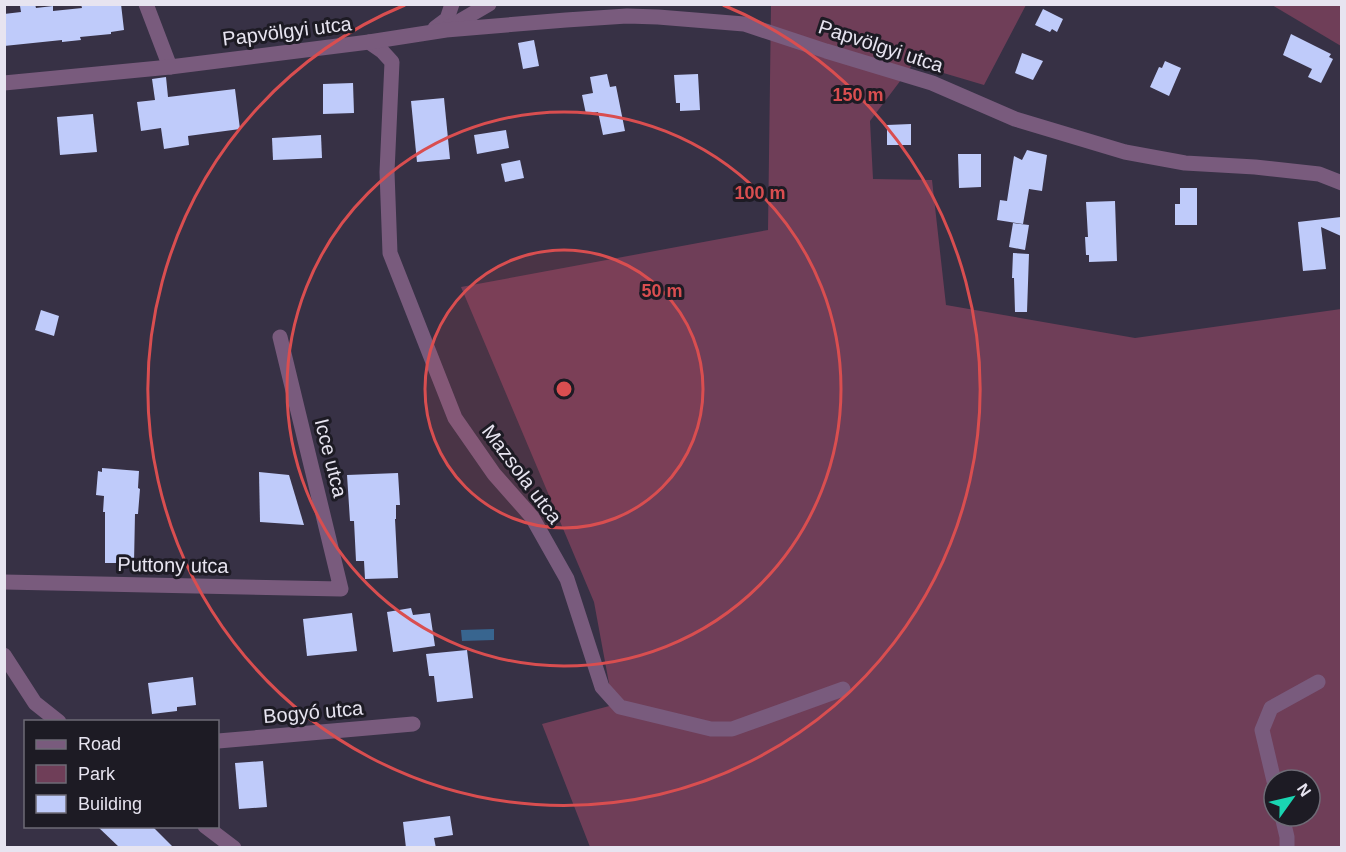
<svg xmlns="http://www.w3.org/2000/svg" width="1346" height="852" font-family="Helvetica,sans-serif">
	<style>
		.green { fill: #6f3e58; fill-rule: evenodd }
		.water { fill: #38658f }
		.building { fill: #bfcbfa }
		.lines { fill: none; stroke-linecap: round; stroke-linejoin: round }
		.minor { stroke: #795b7d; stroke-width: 15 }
		.ring { fill: none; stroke: #d94e50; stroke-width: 3 }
		.labels { text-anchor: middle; stroke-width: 6; stroke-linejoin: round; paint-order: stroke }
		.street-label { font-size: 20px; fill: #e7e4f0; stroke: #1d1b24 }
		.centre { fill: #d94e50; stroke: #1d1b24; stroke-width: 3 }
		.ring-label { font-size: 18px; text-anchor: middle; font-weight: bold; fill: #d94e50; stroke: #1d1b24; stroke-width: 6; stroke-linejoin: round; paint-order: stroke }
	</style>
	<rect width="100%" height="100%" fill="#373145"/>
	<g class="green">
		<path d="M771,5H1026L984,85L913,64L870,121L873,179L932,180L946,305L1135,338L1341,309V847H590L542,724L613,705L594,602L461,287L768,230ZM1274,780H1310V816H1274Z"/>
		<path d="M1272,5H1341V46Z"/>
	</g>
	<path class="water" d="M494,629V640L462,641L461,630Z"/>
	<g class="building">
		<path d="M35,4L36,8L53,6V11L82,8L81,4H121L124,30L111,32V34L80,37L81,40L62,42V40L4,46V14L21,12L20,6Z"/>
		<path d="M1043,9L1063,19L1057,32L1052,29L1050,32L1035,25Z"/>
		<path d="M1291,34L1331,54L1329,57L1333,59L1321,83L1308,77L1312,69L1283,55Z"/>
		<path d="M534,40L539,66L523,69L518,43Z"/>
		<path d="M1022,53L1043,61L1033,80L1015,73Z"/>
		<path d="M1165,61L1181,68L1169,96L1150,87L1159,67L1162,68Z"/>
		<path d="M607,74L610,87L616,86L625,131L603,135L598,112L586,114L582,95L593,93L590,77Z"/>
		<path d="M698,74L700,110L680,111V103H676L674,75Z"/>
		<path d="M166,77L168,97L235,89L240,129L188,136L189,145L164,149L161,128L141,131L137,102L155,100L152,79Z"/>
		<path d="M353,83L354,113L323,114V84Z"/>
		<path d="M444,98L450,159L417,162L411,101Z"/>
		<path d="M93,114L97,152L60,155L57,117Z"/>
		<path d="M911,124V145H887V125Z"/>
		<path d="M506,130L509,148L477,154L474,135Z"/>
		<path d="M321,135L322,158L273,160L272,138Z"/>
		<path d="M1027,150L1047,155L1042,191L1029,189L1023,224L997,220L1000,200L1007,201L1014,156L1022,160Z"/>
		<path d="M958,154H981V187L959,188Z"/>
		<path d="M520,160L524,178L505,182L501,164Z"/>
		<path d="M1180,188H1197V225H1175V204H1180Z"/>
		<path d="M1115,201L1117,261L1089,262V255H1086L1085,237H1088L1086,202Z"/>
		<path d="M1341,217V236L1321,227L1326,269L1303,271L1298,222Z"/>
		<path d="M1013,223L1029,225L1025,250L1009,247Z"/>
		<path d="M1013,253L1029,254L1027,312H1015L1014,278H1012Z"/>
		<path d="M41,310L59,316L54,336L35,330Z"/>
		<path d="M102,468L139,471L138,488L140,489L138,514H135L134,563H105V512H103L104,496L96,495L98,471L102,472Z"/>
		<path d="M259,472L289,475L304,525L260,522Z"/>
		<path d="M398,473L400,505H396V519H395L398,578L365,579L364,561H356L354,521H350L347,475Z"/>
		<path d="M411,608L413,615L430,613L435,646L393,652L387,612Z"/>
		<path d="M352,613L357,651L307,656L303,619Z"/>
		<path d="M467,650L473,698L437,702L434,676H429L426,654Z"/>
		<path d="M193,677L196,705L177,707V711L152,714L148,683Z"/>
		<path d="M263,761L267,807L239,809L235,763Z"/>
		<path d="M450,816L453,835L434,838L436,848H406L403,822Z"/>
		<path d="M97,826H152L174,848H120Z"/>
	</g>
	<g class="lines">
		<g class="minor">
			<path d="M146,4L170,67"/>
			<path d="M435,28L447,19L452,4"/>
			<path d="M448,28L489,4"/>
			<path d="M369,42L382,51L392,62L387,172L390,253L455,418L494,474L532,517L567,579L602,687L620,707L711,729H732L843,689"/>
			<path d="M4,83L170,67L369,42L446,30L566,20L627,16L658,17L744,24L826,51L932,83L1015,119L1125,152L1185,163L1255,167L1319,174L1342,183"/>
			<path d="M4,582L341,589L280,337"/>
			<path d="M4,655L35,703L59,722"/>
			<path d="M218,741L413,724"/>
			<path d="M1274,781L1262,730L1271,708L1318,682"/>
			<path d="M1282,816L1287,837V848"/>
			<path d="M205,826L234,848"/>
		</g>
	</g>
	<circle cx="564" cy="389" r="139" fill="#d94e50" fill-opacity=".12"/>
	<g class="ring">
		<circle cx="564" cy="389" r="139"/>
		<circle cx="564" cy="389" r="277"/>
		<path d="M723 5A416 416 0 1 1 405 5"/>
	</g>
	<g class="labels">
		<g class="street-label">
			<text transform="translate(287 31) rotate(-7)" y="7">Papvölgyi utca</text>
			<text transform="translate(881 46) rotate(18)" y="7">Papvölgyi utca</text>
			<text transform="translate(331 458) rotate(76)" y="7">Icce utca</text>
			<text transform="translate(522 474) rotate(53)" y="7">Mazsola utca</text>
			<text transform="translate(173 565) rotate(1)" y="7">Puttony utca</text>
			<text transform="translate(313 712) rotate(-5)" y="7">Bogyó utca</text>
		</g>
	</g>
	<circle cx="564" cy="389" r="9" class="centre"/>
	<g class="ring-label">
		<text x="858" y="101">150 m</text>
		<text x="760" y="199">100 m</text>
		<text x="662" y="297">50 m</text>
	</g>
	<rect width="1346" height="852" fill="none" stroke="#e7e4f0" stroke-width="12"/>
	<rect x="24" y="720" width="195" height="108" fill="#1d1b24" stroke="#6e6b76" stroke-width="1.5"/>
	<rect x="36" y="740" width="30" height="9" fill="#795b7d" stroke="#6e6b76" stroke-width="1.5"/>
	<text x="78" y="750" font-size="18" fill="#e7e4f0">Road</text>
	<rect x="36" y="765" width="30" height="18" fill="#6f3e58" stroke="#6e6b76" stroke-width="1.5"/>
	<text x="78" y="780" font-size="18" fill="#e7e4f0">Park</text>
	<rect x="36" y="795" width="30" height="18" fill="#bfcbfa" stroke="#6e6b76" stroke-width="1.5"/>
	<text x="78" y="810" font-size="18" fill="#e7e4f0">Building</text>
	<g transform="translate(1292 798) rotate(56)"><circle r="28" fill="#1d1b24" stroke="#6e6b76" stroke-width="1.5"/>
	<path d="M0-4.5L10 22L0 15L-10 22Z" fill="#1ad5b2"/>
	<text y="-9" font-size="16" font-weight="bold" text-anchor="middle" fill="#e7e4f0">N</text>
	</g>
</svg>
